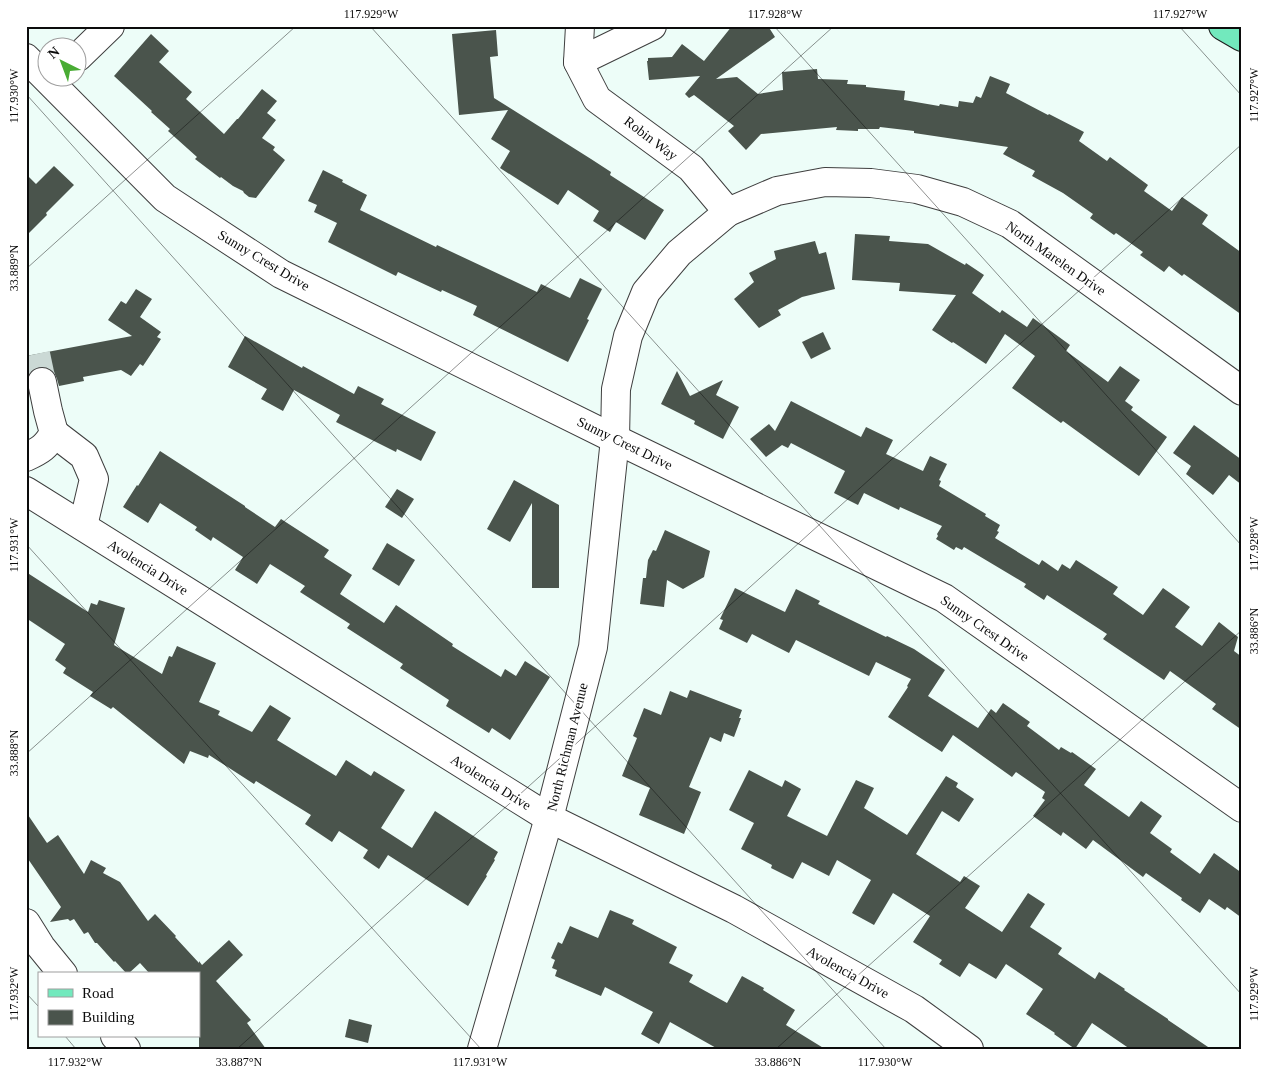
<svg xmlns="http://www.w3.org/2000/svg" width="1268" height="1075" font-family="Georgia,serif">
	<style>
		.building { fill: #4a544c }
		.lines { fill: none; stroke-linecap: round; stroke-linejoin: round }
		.minor-tunnel { stroke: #cbd9d5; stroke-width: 28; stroke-dasharray: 28 14; stroke-linecap: butt }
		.minor-casing { stroke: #3f3f3f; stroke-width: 30 }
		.major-casing { stroke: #1d1d1d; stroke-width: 30 }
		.minor { stroke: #fff; stroke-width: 28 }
		.major { stroke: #72e9bd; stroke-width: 28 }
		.ticks { fill: none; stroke: #0c0c0c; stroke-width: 1; stroke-opacity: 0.45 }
		.labels { text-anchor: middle; stroke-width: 5; stroke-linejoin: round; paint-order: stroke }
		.street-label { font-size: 14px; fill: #0c0c0c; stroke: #fff }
		.neatline { fill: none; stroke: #0c0c0c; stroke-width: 2 }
		.ticks-label { font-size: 12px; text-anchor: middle; fill: #0c0c0c }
	</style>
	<rect width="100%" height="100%" fill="#edfdf8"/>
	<g class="building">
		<path d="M732,26H768L775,37L716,79L737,77L758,94L783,90L782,72L817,69L818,79L848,80L847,84L866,85V87L905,91L904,100L939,106L940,104L958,107L959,101L973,103L976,96L981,98L990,76L1010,84L1006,93L1048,115L1049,114L1084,132L1079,141L1107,161L1110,157L1148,185L1144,191L1172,211L1182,197L1208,215L1202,224L1242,253V315L1184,274L1182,276L1169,266L1164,272L1140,255L1143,252L1116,233L1114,235L1090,218L1093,214L1063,193L1032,176L1035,171L1003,154L1008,147L914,133V131L880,127L879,129H858V131L836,130L837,127L761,134L746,150L728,131L734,126L694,95L689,98L685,94L700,76L649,80L647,61H648V58L672,57L682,44L704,61Z"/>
		<path d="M496,30L498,56L490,57L494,98L591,159L611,172L610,175L664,210L645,240L616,222L610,232L593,221L599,211L568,190L558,205L500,168L510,151L491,139L508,110L459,115L452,34Z"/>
		<path d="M151,34L169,51L159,62L192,92L186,99L224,134L237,119H238L262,89L277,101L267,113L276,120L262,138L275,147L273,150L285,160L256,198L249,197L244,193L243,191L233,186L221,177L220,178L195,159L197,157L168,131L170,129L151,112L152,111L114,76Z"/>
		<path d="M54,166L74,185L46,213L47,215L26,236V174L36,184Z"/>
		<path d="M323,170L343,180L342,182L367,195L360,210L436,247L437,245L537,292L541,284L570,298L580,278L602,289L587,319L589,320L568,362L473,315L477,306L442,290L441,292L398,272L396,276L328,242L337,223L314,212L317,205L308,201Z"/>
		<path d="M855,234L890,236L889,241L928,244L965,265L966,263L984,275L972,293L1000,313L1002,310L1027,327L1033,318L1070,345L1066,351L1108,382L1120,366L1140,380L1125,401L1133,407L1131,410L1167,437L1139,476L1063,421L1061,423L1012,388L1035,356L1005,334L986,364L953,342L952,343L932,330L956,295L899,291L900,283L852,280Z"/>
		<path d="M815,241L819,254L826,252L835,289L802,297L778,310L781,315L759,328L734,299L754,282L749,273L776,259L774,251Z"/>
		<path d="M136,289L152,299L140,317L161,332L157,337L161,339L143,366L140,364L131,376L121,370L83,377L84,381L59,386L57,379L54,372L46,367H38L32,370L28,376L26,367V356L132,336L108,320L121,301L126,304Z"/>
		<path d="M823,332L831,349L811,359L802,342Z"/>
		<path d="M245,336L302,368L303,366L354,394L358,386L384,399L381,404L436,432L421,461L397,449L396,452L336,422L340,415L294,390L283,411L261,399L267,389L228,367Z"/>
		<path d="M677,371L690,396L723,380L716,395L739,407L723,439L694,424L695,421L661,404Z"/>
		<path d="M791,401L861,437L866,427L893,440L886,454L923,471L930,456L947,464L939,480L941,481L939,486L986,514L985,516L1000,525L997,531L999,532L995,538L1039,565L1042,560L1058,571L1062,564L1070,569L1076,560L1118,587L1113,594L1143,615L1163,588L1190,607L1175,627L1202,646L1219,622L1238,637L1234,651L1242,657V730L1212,709L1216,704L1170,671L1164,680L1103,639L1107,634L1047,595L1044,600L1024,587L1026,584L964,547L962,550L956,547L954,550L936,539L938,536L937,534L942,526L900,507L899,510L864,493L858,505L834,493L845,471L791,443L788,448L782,445L766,457L750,439L769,424L775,431Z"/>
		<path d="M1194,425L1242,460V485L1229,475L1213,495L1186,474L1191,466L1173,453Z"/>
		<path d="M160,451L245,506V507L275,527L281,519L329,550L324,557L352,575L340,594L384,623L396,605L453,644L452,646L501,677L505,669L516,676L525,661L550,677L510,740L492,728L489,733L446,706L449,700L400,668L403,664L347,628L350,624L300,592L305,586L270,564L257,584L235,570L243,557L213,537L211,541L195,530L197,527L160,503L148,523L123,507L137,485L138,486Z"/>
		<path d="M514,480L559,505V588H532V503L510,542L487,529Z"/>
		<path d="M397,489L414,499L402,518L385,507Z"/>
		<path d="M665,530L710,551L704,577L683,589L667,580L664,607L640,604L643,578H646L648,560L653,550L656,551Z"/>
		<path d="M387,543L415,560L399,586L372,569Z"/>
		<path d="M26,572L88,612L91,603L97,605L99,600L125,608L114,645L162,674L169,656L172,657L177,646L216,663L199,702L220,711L218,715L252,732L270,705L291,718L277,740L336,776L346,760L371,776L374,771L405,790L381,828L412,848L435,811L498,852L494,859L495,860L486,875L487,876L468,906L388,855L379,869L363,858L368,850L339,831L332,842L305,824L311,815L256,781L254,784L209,755L208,758L190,751L184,764L113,707L111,709L90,696L93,692L63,673L66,668L55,660L65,644L26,618Z"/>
		<path d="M735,588L785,612L796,589L820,601L818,604L886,637L887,636L914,649L945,670L928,696L978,728L991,709L996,713L1003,703L1030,722L1027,726L1059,750L1061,747L1071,753L1072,752L1096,769L1084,785L1129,817L1141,801L1162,816L1150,833L1172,849L1170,852L1200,874L1214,853L1242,873V918L1227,907L1225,910L1209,899L1200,913L1181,900L1182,898L1146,873L1143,877L1093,840L1086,849L1063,832L1061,836L1033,816L1045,800L1042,798L1045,792L1016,772L1012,777L953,735L942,752L888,717L908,687L907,686L911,679L876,662L869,676L796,640L789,653L752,634L747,643L719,629L723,620L720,619Z"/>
		<path d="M690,690L742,710L739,718H741L734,737L724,733L721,742L710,737L689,787L701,792L684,834L639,815L650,788L622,776L637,738L633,736L644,708L661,715L670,691L687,698Z"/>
		<path d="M749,770L782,787L785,780L801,789L787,816L827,836L856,780L874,788L864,808L907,835L946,776L958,783L956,787L974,799L959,822L942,811L916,854L960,882L964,876L980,886L965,908L1002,932L1028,893L1045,904L1030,927L1062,948L1058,954L1095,979L1099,972L1125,989L1124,990L1168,1019V1020L1211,1049H1130L1092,1023L1075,1049L1054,1034L1055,1033L1026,1014L1043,989L1006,964L996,979L969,963L960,977L939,964L942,960L913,942L930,916L893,893L874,925L852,913L871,880L837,860L829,876L802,862L793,879L771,868L772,865L741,849L754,823L729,810Z"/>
		<path d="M26,812L47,843L58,835L84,874L91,860L106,868L103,873L120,882L148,921L155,914L176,936L175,937L199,963V961L202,965L229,940L243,955L216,981L251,1020L247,1023L266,1049H199V974H150L140,963L128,974H127L115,961L114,962L97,943H95L88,932L84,934L74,919L70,921L68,919L50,922L61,907L26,856Z"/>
		<path d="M610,910L634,920L632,924L677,947L669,963L693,975L689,982L727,1003L742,976L764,988L763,990L795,1010L786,1025L825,1049H718L670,1022L659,1044L641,1034L653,1012L605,987L601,996L555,976L557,970L552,968L555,960L551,958L558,942L562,944L570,926L598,938Z"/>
		<path d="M349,1019L372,1025L368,1043L345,1037Z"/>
	</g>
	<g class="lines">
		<path class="minor-tunnel" d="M36,354L42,382"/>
		<g class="minor-casing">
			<g id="minor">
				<path d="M580,26L578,62L597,99L691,168L728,212"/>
				<path d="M78,57L110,26"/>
				<path d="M26,58L165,198L281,274L615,439L944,598L1242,808"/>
				<path d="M578,62L652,26"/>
				<path d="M54,433L84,456L94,479L83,526"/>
				<path d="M26,457C41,450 46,447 54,433L48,411L42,382"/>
				<path d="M26,491L549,818L734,909L914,1009L969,1049"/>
				<path d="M26,923L41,947L63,974"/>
				<path d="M115,1036L126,1049"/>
				<path d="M482,1049L549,818L593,647L615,439L616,389L628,336L646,292L679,253L728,212L777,191L825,182L871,183L917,189L963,202L1010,224L1242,391"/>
			</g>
		</g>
		<g class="major-casing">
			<path id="major" d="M1223,26L1242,37"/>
		</g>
		<use href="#minor" class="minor"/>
		<use href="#major" class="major"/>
	</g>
	<path class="ticks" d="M370,26L1242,995M774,26L1242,546M1179,26L1242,96M26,94L886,1049M26,269L296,26M26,544L481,1049M26,754L834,26M26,993L39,1007M65,1036L76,1049M237,1049L1242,144M776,1049L1242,630"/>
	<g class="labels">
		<g class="street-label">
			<text transform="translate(651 138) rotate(37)" y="5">Robin Way</text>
			<text transform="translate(1056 258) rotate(35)" y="5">North Marelen Drive</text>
			<text transform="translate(264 260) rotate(31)" y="5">Sunny Crest Drive</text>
			<text transform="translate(625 443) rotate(26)" y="5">Sunny Crest Drive</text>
			<text transform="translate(148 567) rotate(32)" y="5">Avolencia Drive</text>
			<text transform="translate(985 628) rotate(35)" y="5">Sunny Crest Drive</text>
			<text transform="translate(567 747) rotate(-76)" y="5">North Richman Avenue</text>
			<text transform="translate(491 782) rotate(32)" y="5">Avolencia Drive</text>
			<text transform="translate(848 972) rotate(29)" y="5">Avolencia Drive</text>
		</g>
	</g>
	<rect width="1268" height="1075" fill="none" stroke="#ffffff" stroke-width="55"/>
	<rect x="38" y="972" width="162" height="65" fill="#ffffff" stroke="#9e9e9e"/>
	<rect x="48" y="989" width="25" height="8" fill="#72e9bd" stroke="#9e9e9e"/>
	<text x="82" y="998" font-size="15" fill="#0c0c0c">Road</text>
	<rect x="48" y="1010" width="25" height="15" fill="#4a544c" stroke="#9e9e9e"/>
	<text x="82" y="1022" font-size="15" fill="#0c0c0c">Building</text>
	<g transform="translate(62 62) rotate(318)"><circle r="24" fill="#ffffff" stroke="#9e9e9e"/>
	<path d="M0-4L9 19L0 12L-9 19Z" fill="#49ac34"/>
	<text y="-8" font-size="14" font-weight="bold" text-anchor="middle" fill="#0c0c0c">N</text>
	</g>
	<rect x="28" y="28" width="1212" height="1020" class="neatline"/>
	<g class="ticks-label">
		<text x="371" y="18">117.929°W</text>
		<text x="775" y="18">117.928°W</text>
		<text x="1180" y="18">117.927°W</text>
		<text transform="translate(1254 95) rotate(-90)" y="4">117.927°W</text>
		<text transform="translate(14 96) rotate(-90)" y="4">117.930°W</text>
		<text transform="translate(14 268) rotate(-90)" y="4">33.889°N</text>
		<text transform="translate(1254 544) rotate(-90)" y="4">117.928°W</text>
		<text transform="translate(14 545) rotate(-90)" y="4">117.931°W</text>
		<text transform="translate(1254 631) rotate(-90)" y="4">33.886°N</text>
		<text transform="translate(14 753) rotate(-90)" y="4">33.888°N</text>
		<text transform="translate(1254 994) rotate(-90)" y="4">117.929°W</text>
		<text transform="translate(14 994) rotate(-90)" y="4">117.932°W</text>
		<text x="75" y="1066">117.932°W</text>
		<text x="239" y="1066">33.887°N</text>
		<text x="480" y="1066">117.931°W</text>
		<text x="778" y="1066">33.886°N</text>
		<text x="885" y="1066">117.930°W</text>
	</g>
</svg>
